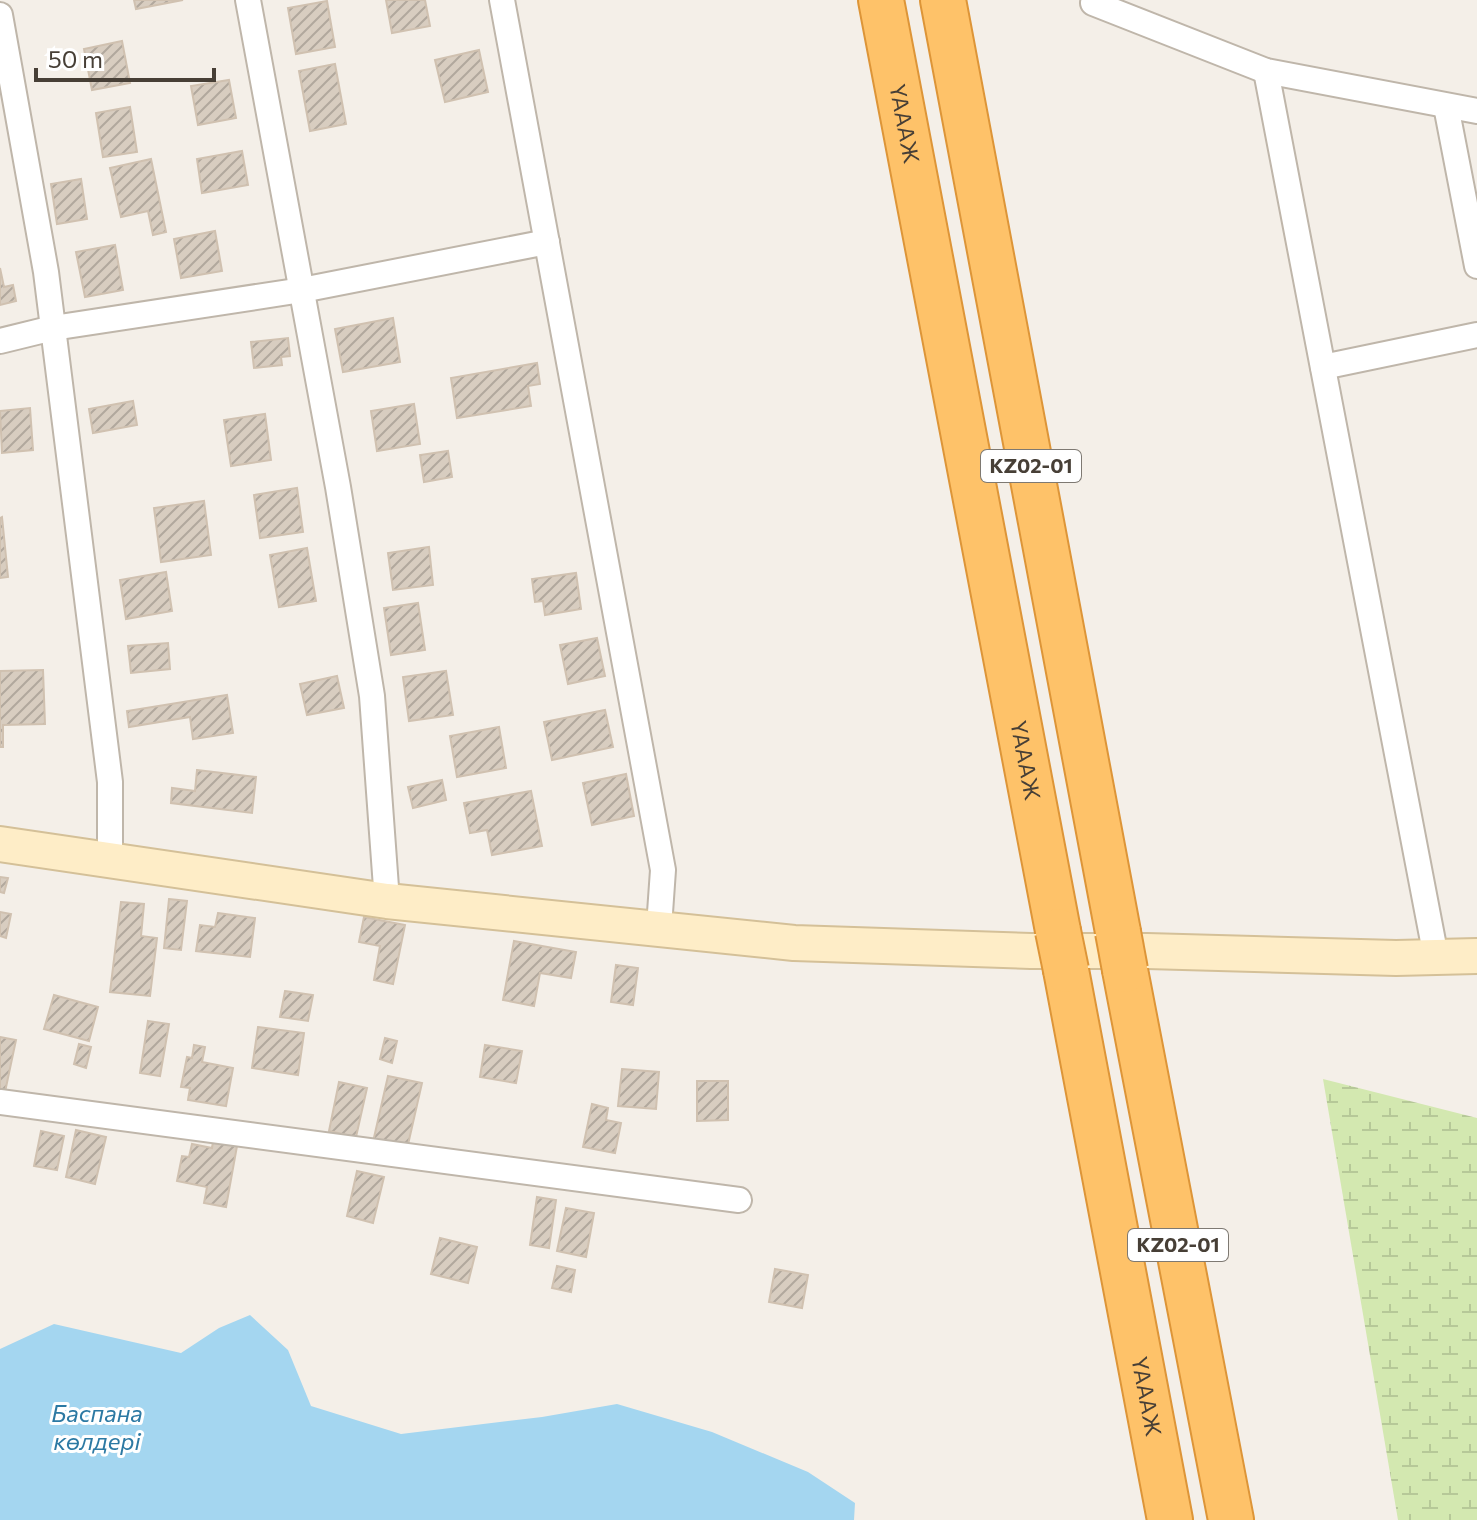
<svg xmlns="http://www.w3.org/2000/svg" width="1477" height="1520" font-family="Commissioner,sans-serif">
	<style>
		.wetland { fill: url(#wetland-marsh) }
		.water { fill: #a4d6f0 }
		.building { fill: url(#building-hatch); stroke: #d0c1b0; stroke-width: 2 }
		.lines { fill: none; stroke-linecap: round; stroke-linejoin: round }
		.minor-casing { stroke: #bfb6aa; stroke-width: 28 }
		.secondary-casing { stroke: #d4c098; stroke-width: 38 }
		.motorway-casing { stroke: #dd9538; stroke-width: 48 }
		.minor { stroke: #fff; stroke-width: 24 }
		.secondary { stroke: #feedc7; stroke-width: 34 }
		.motorway { stroke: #fec269; stroke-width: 44 }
		.motorway-bridge-casing { stroke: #dd9538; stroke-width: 48; stroke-linecap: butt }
		.motorway-bridge { stroke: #fec269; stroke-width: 44 }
		.labels { text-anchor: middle; stroke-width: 6; stroke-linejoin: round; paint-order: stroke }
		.shield { fill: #fff; stroke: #7e7972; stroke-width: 2 }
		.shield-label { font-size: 20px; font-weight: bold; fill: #473f36 }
		.street-label { font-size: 22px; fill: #473f36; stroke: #fff }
		.water-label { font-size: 24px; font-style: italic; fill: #2c79a3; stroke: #fff }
	</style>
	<defs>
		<pattern id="wetland-marsh" width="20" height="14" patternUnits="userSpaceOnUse" patternTransform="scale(2)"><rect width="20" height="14" fill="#d3e8b0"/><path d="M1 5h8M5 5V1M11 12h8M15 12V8" fill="none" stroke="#b6c898"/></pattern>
		<pattern id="building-hatch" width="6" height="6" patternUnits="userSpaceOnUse" patternTransform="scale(2)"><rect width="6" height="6" fill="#d8cdc0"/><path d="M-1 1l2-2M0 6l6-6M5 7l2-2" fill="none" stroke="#b1a89d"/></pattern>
	</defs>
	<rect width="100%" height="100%" fill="#f4efe8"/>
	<path class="wetland" d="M1323,1079L1477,1118V1520H1398Z"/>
	<path class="water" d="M250,1315L288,1350L311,1406L401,1434L542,1417L617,1404L712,1432L808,1472L855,1503L854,1520H0V1349L54,1324L181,1353L219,1328Z"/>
	<g class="building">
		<path d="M134,0H183L136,9Z"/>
		<path d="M386,0H425L430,26L392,33Z"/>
		<path d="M327,1L335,47L296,54L288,8Z"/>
		<path d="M122,41L130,83L92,90L84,49Z"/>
		<path d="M479,50L488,92L445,102L435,60Z"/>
		<path d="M335,64L346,124L310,131L299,71Z"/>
		<path d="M229,80L236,118L198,125L191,86Z"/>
		<path d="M130,107L137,152L103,157L96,113Z"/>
		<path d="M242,151L248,185L202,193L197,159Z"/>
		<path d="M151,159L166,232L153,235L148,211L121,217L110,168Z"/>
		<path d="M81,179L87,219L57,224L51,184Z"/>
		<path d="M215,231L222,271L181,278L174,239Z"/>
		<path d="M115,245L123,290L85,297L76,252Z"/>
		<path d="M0,268L4,287L13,285L16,301L0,305Z"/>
		<path d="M393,318L400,362L343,372L335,329Z"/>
		<path d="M288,338L290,356L281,357L282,365L254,368L251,342Z"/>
		<path d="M537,363L540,384L528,386L531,406L457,418L451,378Z"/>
		<path d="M133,401L137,425L93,433L89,409Z"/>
		<path d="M414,404L420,444L377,451L371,411Z"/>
		<path d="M30,408L33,450L2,453L0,411Z"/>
		<path d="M265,414L271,460L231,466L224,420Z"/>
		<path d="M448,451L452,477L424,482L420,455Z"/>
		<path d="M297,488L303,532L260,538L254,495Z"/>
		<path d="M204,501L211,555L161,562L154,508Z"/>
		<path d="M2,517L8,577L0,578V518Z"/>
		<path d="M429,547L433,585L393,590L388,553Z"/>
		<path d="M307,548L316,601L279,607L270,555Z"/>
		<path d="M166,572L172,611L126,619L120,580Z"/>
		<path d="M576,573L581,609L545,615L543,601L535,602L532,579Z"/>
		<path d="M418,603L425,650L391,655L384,608Z"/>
		<path d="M597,638L605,676L568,684L560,645Z"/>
		<path d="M168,643L170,669L131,673L128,646Z"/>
		<path d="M43,670L45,724L3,725V747H0V671Z"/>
		<path d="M446,671L453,715L409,721L403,677Z"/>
		<path d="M337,676L344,708L307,715L300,684Z"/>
		<path d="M227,695L233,733L193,739L190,717L129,727L127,711Z"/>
		<path d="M605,710L613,747L552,760L544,722Z"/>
		<path d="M499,727L506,768L457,777L450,736Z"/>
		<path d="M197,770L256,777L252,813L171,803L172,788L195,791Z"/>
		<path d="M626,774L634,816L592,825L583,783Z"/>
		<path d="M442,780L446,800L413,808L408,787Z"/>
		<path d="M531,791L542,846L492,855L487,830L470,833L464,803Z"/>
		<path d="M0,877L8,878L4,893L0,892Z"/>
		<path d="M169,899L187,901L181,950L164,948Z"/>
		<path d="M121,902L144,904L141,936L157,938L150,996L110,992Z"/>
		<path d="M0,912L11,914L6,938L0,936Z"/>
		<path d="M218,913L255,918L250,957L196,951L200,925L215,927Z"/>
		<path d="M364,917L405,925L393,984L374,980L380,946L359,942Z"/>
		<path d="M514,941L576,952L571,978L540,973L534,1006L503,1000Z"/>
		<path d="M616,965L638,968L633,1005L611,1002Z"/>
		<path d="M285,991L313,995L308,1021L280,1017Z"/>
		<path d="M54,995L98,1007L89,1041L44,1029Z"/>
		<path d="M148,1021L169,1024L160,1076L140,1073Z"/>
		<path d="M258,1027L304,1033L298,1075L252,1068Z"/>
		<path d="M0,1037L16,1040L5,1092L0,1091Z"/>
		<path d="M385,1038L397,1041L392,1063L380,1059Z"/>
		<path d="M79,1044L91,1047L86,1068L74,1064Z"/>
		<path d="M194,1045L205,1047L202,1062L233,1068L226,1106L188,1100L190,1088L181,1087L187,1057L192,1058Z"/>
		<path d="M485,1045L522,1051L516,1083L480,1077Z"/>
		<path d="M622,1069L659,1072L656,1109L618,1106Z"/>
		<path d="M388,1076L422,1083L407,1149L373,1142Z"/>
		<path d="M697,1081H728V1120L697,1121Z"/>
		<path d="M339,1082L367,1088L356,1137L329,1131Z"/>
		<path d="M592,1104L608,1108L606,1120L621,1123L615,1153L583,1147Z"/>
		<path d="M76,1130L106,1137L95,1184L66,1177Z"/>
		<path d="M41,1131L64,1136L57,1170L34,1166Z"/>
		<path d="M213,1142L237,1146L226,1207L204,1203L207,1187L177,1181L182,1156L189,1157L192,1144L212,1148Z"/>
		<path d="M357,1171L384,1177L373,1223L347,1216Z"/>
		<path d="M537,1197L556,1200L549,1248L530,1245Z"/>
		<path d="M566,1208L594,1213L586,1257L557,1251Z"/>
		<path d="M440,1238L477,1247L468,1283L431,1274Z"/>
		<path d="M557,1266L575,1270L571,1292L552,1288Z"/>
		<path d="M775,1269L808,1275L802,1308L769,1302Z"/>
	</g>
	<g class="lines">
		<g class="minor-casing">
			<g id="minor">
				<path d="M248,0L338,487L372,696L387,901"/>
				<path d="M502,0L663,870L659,927"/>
				<path d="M1093,3L1266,71L1477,111"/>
				<path d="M0,15L46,272L110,782V861"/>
				<path d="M1266,71L1436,957"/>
				<path d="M1446,106L1477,266"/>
				<path d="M0,341L53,328L302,290L547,242"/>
				<path d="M1323,367L1477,335"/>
				<path d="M0,1102L739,1200"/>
			</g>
		</g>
		<g class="secondary-casing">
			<path id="secondary" d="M0,844L387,901L794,943L1031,951H1147L1396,958L1477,956"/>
		</g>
		<g class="motorway-casing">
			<g id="motorway">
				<path id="s1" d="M881,0L1058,931"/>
				<path d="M943,0L1118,932"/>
				<path id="s2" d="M1066,970L1170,1520"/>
				<path d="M1125,970L1231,1520"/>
			</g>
		</g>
		<use href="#minor" class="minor"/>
		<use href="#secondary" class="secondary"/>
		<use href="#motorway" class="motorway"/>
		<g class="motorway-bridge-casing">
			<g id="motorway-bridge">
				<path d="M1058,931L1066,970"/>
				<path d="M1118,932L1125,970"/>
			</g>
		</g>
		<use href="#motorway-bridge" class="motorway-bridge"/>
	</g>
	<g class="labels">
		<g class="shield">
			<rect x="981" y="450" width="100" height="32" rx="6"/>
			<rect x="1128" y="1229" width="100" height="32" rx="6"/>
		</g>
		<g class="shield-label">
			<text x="1031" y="473">KZ02-01</text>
			<text x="1178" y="1252">KZ02-01</text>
		</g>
		<g class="street-label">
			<text dy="8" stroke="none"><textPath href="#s1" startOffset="126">ҮАААЖ</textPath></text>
			<text dy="8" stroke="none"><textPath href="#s1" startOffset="774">ҮАААЖ</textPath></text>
			<text dy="8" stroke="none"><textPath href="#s2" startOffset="434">ҮАААЖ</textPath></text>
		</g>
		<g class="water-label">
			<text x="97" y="1422">Баспана<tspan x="97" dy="28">көлдері</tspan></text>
		</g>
	</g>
	<path d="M36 68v12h178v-12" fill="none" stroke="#473f36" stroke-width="4"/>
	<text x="48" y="68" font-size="24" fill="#473f36" stroke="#ffffff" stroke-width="6" paint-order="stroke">50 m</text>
</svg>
